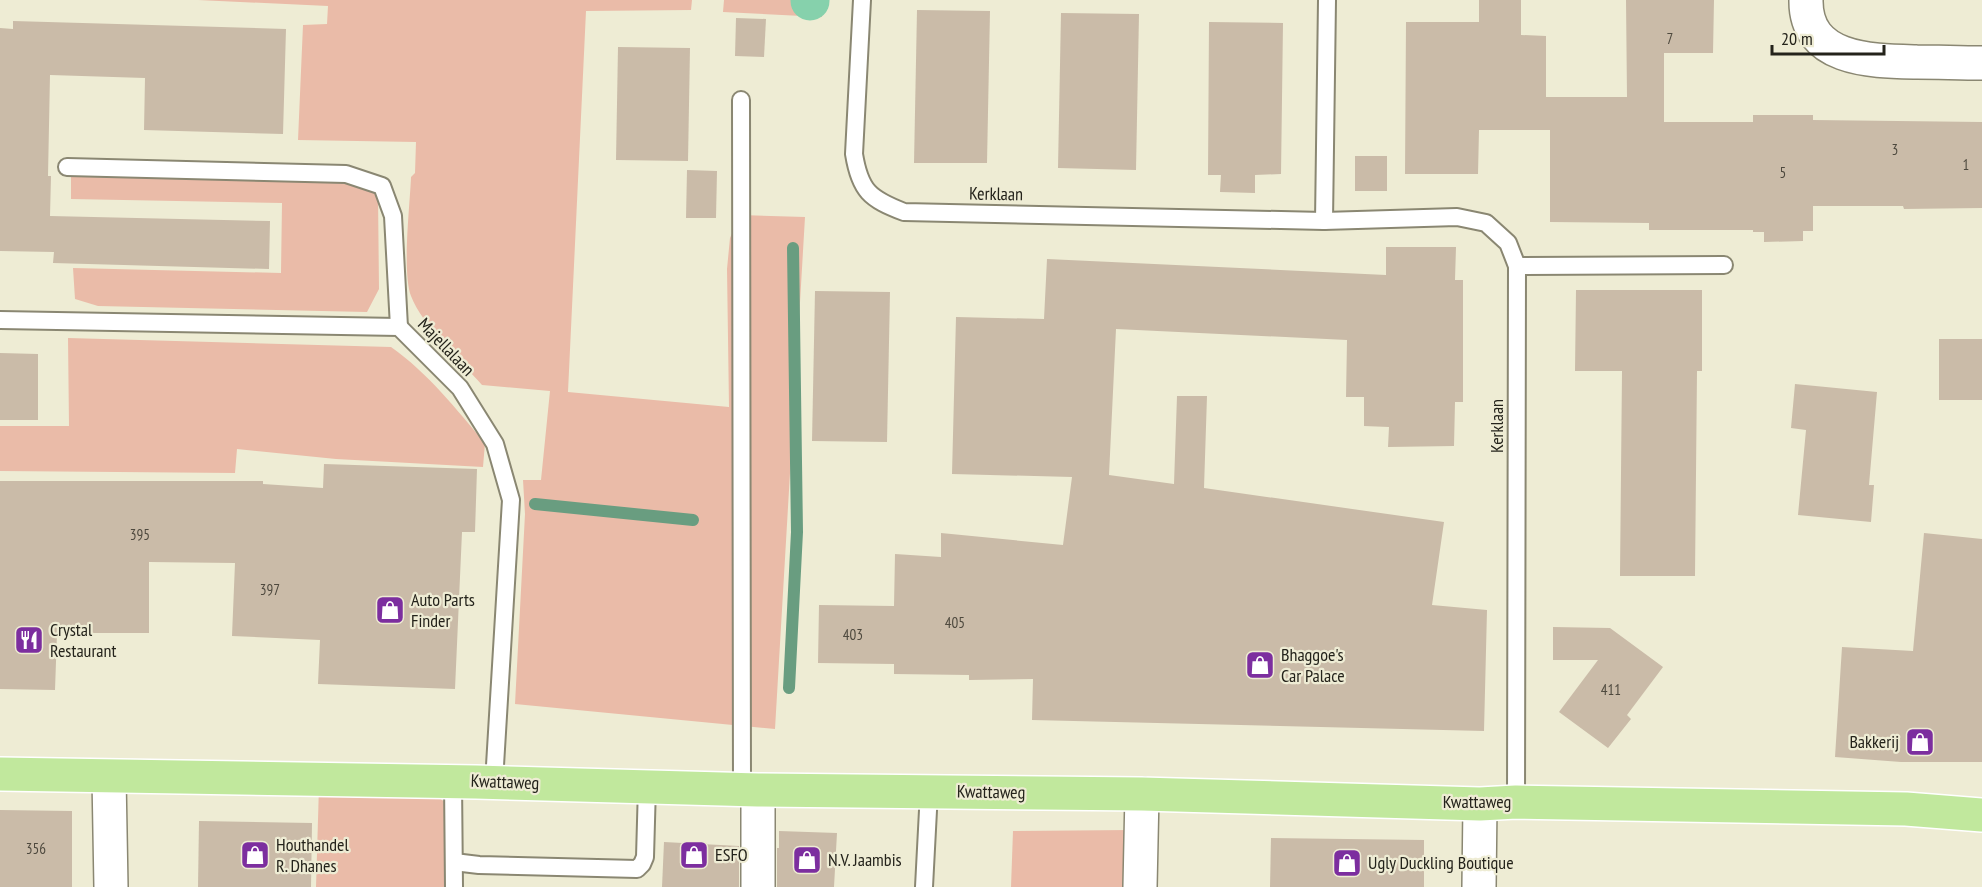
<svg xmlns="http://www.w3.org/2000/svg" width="1982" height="887" font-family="'PT Sans Narrow',sans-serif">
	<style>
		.green { fill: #eabba8 }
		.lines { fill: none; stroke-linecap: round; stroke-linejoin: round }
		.stream { stroke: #699d80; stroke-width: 12 }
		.canal { stroke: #86d1ac; stroke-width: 39 }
		.building { fill: #cabba8 }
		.lane-casing { stroke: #8a8772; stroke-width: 20 }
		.street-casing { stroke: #8a8772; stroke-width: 36 }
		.primary-casing { stroke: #fff; stroke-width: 36 }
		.lane { stroke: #fff; stroke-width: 16 }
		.street { stroke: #fff; stroke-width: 33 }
		.primary { stroke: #c1e89d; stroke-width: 33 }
		.labels { text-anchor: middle; stroke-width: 4.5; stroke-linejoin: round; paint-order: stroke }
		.number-label { font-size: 15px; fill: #4e493e }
		.street-label { font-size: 18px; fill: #24231b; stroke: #eeecd4 }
		.poi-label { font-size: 18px; fill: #24231b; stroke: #eeecd4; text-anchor: start }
	</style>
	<rect width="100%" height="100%" fill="#eeecd4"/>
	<g class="green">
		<path d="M198,0H692L691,10L586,11L568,392L729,407L727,269L730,238L740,215L805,217L775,729L515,704L525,514L523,480H541L550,391L482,385C461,361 422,325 411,296C402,272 410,205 411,177L415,173L416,142L298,140L303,25L327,24L328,6Z"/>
		<path d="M724,0H823L822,17L723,12Z"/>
		<path d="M71,175L324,179L359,186L378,195L379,289L367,312L98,306L75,299L73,268L281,273L282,203L71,199Z"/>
		<path d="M68,338L391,347C428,373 456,409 485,443L483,467L336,459L237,449L235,473L0,471V426H69Z"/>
		<path d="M319,786L427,788L447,804L456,887H316Z"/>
		<path d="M1131,830L1130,887H1011L1013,831Z"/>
	</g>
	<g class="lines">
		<g class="stream">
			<path d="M535,504L693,520"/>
			<path d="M789,688L797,532L793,248"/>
		</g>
		<path class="canal" d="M810,1V0"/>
	</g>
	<g class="building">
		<path d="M1479,0H1521V35L1546,36V97H1627L1626,0H1714L1713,53H1664V122H1753V115H1813V120L1982,122V208L1904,209L1903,206H1813V231H1803V241L1764,242V232H1753V230H1649V223L1550,222V130H1479L1478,174H1405L1406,22H1479Z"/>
		<path d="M917,10L990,11L987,163H914Z"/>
		<path d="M1061,13L1139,14L1136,170L1058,168Z"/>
		<path d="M736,18L766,19L764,57L735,56Z"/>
		<path d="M13,21L286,29L283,134L144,130L145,78L50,75L48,176H51L50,216L270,221L269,269L53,263L54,252L0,251V28L13,29Z"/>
		<path d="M1209,22L1283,23L1281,174L1255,175V193L1220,192L1221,175H1208Z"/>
		<path d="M618,47L690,48L688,161L616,160Z"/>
		<rect x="1355" y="156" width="32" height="35"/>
		<path d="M687,170L717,171L716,218H686Z"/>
		<path d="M1386,247H1456L1455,280H1463V402H1455L1454,446L1388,447L1389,427L1364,426V397H1346L1347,340L1116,329L1109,475L1174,484L1177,396H1207L1204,488L1444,522L1432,605L1487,610L1484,731L1032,720L1033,679L969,680V675L894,674V664L818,663L819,605L894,606L895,554L941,557V533L1063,545L1072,477L952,474L956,317L1044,319L1047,259L1386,275Z"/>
		<path d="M1576,290H1702V371H1697L1695,576H1620L1622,371H1575Z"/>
		<path d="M815,291L890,292L887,442L812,441Z"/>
		<rect x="1939" y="339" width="43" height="61"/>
		<path d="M0,353L38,354V420H0Z"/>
		<path d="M1795,384L1877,392L1869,485H1874L1871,522L1798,515L1806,430L1791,428Z"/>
		<path d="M324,464L477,469L475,532H462L455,689L318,684L320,640L232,636L235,563L149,562V633H57L55,690L0,689V481H263V484L323,488Z"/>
		<path d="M1924,533L1982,539V762H1901L1835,757L1842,647L1913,651Z"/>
		<path d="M1553,627L1610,628L1663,667L1627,715L1631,719L1608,748L1559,712L1598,660H1553Z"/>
		<path d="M0,810L72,811V887H0Z"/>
		<path d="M199,821L312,823L311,887H198Z"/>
		<path d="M779,831L837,833L834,887H777V848H779Z"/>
		<path d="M1271,838L1424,840V887H1270Z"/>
		<path d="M664,842L739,846V887H662Z"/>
	</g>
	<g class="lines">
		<g class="lane-casing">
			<g id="lane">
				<path d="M862,0L854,154C860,191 870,199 904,212L1324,221L1457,217L1486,223L1508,243L1517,266L1516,802"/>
				<path d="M741,100L742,789"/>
				<path d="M67,167L346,174L382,186L393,216L399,327"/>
				<path d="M1324,221L1327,0"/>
				<path d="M1517,266L1724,265"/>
				<path d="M0,320L399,327L460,388L495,444L511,500L494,782"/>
				<path d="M453,781L454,887"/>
				<path d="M454,862L479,865L637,869L642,864L645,857L647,786"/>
				<path d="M924,887L929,791"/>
			</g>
		</g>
		<g class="street-casing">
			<g id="street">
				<path d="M1806,0C1805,61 1872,61 1917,62C1938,62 1960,63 1982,63"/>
				<path d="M109,777L111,887"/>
				<path d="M758,887V790"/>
				<path d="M1140,887L1142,794"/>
				<path d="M1479,887L1480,804"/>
			</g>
		</g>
		<g class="primary-casing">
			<path id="primary" d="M0,774L476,782L758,790L1142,794L1480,804L1516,802L1906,809L1982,815"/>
		</g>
		<use href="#lane" class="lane"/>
		<use href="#street" class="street"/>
		<use href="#primary" class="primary"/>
	</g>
	<defs>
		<g id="shop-square" transform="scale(1.5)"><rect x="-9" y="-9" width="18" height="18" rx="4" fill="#7c2e9f" stroke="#eeecd4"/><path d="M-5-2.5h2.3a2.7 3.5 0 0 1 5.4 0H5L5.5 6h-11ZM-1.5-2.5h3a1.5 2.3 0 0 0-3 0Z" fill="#fff"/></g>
		<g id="restaurant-square" transform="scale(1.5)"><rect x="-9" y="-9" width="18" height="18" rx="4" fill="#7c2e9f" stroke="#eeecd4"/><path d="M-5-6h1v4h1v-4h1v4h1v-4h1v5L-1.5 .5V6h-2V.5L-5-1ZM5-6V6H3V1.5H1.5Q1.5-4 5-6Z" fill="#fff"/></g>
	</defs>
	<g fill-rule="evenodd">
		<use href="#shop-square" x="390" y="610"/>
		<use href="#restaurant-square" x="29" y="640"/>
		<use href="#shop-square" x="1260" y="665"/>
		<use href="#shop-square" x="1920" y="742"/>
		<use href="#shop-square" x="255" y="855"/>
		<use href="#shop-square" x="694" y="855"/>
		<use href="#shop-square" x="807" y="860"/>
		<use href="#shop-square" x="1347" y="863"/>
	</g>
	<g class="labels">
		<g class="number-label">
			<text x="1670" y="44">7</text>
			<text x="1895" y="155">3</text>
			<text x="1966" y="170">1</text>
			<text x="1783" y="178">5</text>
			<text x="140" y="540">395</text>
			<text x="270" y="595">397</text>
			<text x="955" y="628">405</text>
			<text x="853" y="640">403</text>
			<text x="1611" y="695">411</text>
			<text x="36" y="854">356</text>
		</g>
		<g class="street-label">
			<text transform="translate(996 194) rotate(1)" y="6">Kerklaan</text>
			<text transform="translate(446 347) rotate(46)" y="6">Majellalaan</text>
			<text transform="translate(1497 426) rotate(-90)" y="6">Kerklaan</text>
			<text transform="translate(505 782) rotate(2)" y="6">Kwattaweg</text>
			<text transform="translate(991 792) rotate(1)" y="6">Kwattaweg</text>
			<text x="1477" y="808">Kwattaweg</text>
		</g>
		<g class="poi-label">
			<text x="411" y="606">Auto Parts<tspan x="411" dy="21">Finder</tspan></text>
			<text x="50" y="636">Crystal<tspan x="50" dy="21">Restaurant</tspan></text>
			<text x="1281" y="661">Bhaggoe's<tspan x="1281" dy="21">Car Palace</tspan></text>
			<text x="1899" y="748" text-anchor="end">Bakkerij</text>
			<text x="276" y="851">Houthandel<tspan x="276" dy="21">R. Dhanes</tspan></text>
			<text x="715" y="861">ESFO</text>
			<text x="828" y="866">N.V. Jaambis</text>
			<text x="1368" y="869">Ugly Duckling Boutique</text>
		</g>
	</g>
	<path d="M1772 45v9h112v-9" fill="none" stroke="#24231b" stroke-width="3"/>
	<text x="1781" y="45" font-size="18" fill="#24231b" stroke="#eeecd4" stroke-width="4.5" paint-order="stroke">20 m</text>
</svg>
